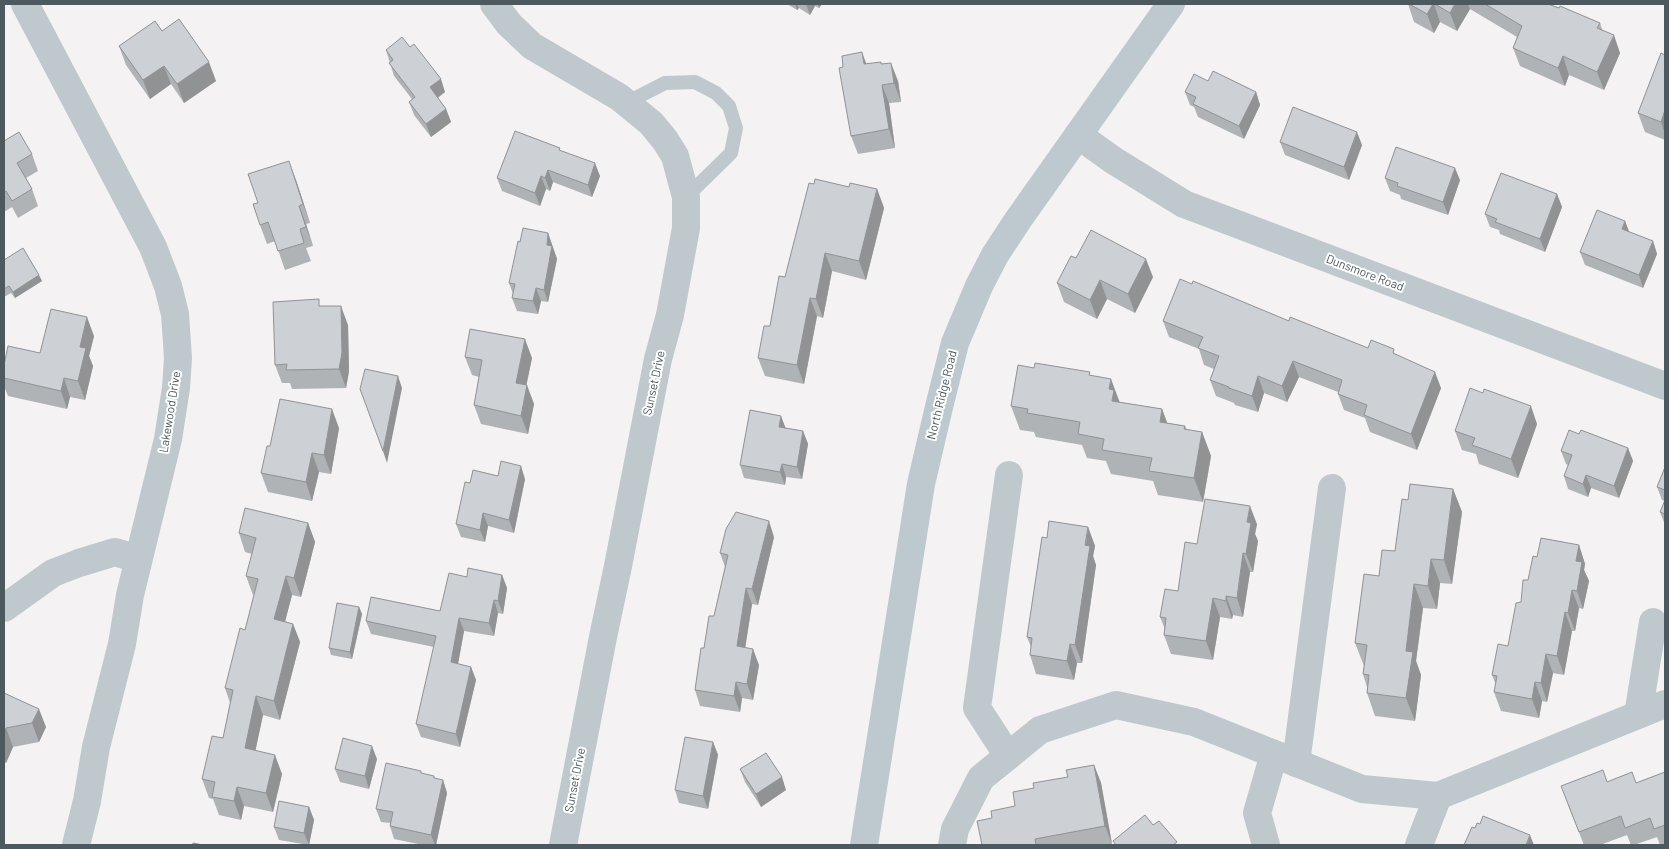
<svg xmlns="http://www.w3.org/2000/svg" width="1669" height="849" font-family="Barlow,sans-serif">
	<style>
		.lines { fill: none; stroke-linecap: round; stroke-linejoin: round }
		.lane { stroke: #bfc9cd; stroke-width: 14 }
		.street { stroke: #bfc9cd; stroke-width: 28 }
		.secondary { stroke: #bdc9ce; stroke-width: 28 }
		.wall { fill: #b0b3b6 }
		.shaded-wall { fill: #909294 }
		.building { fill: #cdd0d4; stroke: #909294 }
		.labels { text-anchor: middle; stroke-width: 4; stroke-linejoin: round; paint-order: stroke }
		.street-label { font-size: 12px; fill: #4c595e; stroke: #fff }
	</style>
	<rect width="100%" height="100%" fill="#f4f2f3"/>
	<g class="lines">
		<path class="lane" d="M626,103L665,83L695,82L716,93L729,106L736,128L731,153L686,197"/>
		<g class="street">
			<path d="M25,4L153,247L168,286L175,314L178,358L176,388L168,439L130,595L122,644L96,747L87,801L76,845"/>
			<path d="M494,4L509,24L532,46L619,97L651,123L665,140L675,156L686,197V228L670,315L658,359L618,566L603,637L563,845"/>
			<path d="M1078,135L1113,160L1184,204L1665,386"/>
			<path d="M4,608L53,573L79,563L115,552L138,559"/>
			<path d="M1638,715L1653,622"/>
			<path d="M1008,756L977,708L1009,475"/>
			<path d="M1296,763L1332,488"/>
			<path d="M952,845L955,829L981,778L1040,730L1116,705L1194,722L1362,789L1438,796L1665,704"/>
			<path d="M1266,845L1257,813L1274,754"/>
			<path d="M1419,845L1438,796"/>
		</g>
		<path class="secondary" d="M864,845L921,484L939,407L955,343L979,286L995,255L1018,220L1171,4"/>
	</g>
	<g class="wall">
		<path d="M787,4H822L819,8L815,6L810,15L799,8L797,10Z"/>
		<path d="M1408,4H1548L1600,23L1602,29L1620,53L1604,90L1569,75L1565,86L1520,66L1513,48L1517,37L1470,9L1457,31L1440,22L1434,33L1414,22Z"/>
		<path d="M162,31L216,81L184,103L171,84L150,99L126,65L119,46Z"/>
		<path d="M386,50L445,92L438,98L446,109L451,122L431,137L414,115L409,102L412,99L394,76Z"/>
		<path d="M1665,55V140L1645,132L1638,113Z"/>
		<path d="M881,62L882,64L898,81L901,102L889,103L895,148L858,154L851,136L866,64Z"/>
		<path d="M1185,92H1256L1260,105L1244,139L1198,117L1194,107L1190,105Z"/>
		<path d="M4,141L32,154L38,171L26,178L32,189L38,206L18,218L12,207L4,212Z"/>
		<path d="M1280,142L1362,145L1349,180L1285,155Z"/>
		<path d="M561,151L600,176L592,197L553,182L550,191L546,189L540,206L502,191L497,178Z"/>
		<path d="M1385,178L1460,180L1448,215L1401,199L1400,195L1390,191Z"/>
		<path d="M296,180L310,223L306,224L313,246L306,248L311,261L285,270L275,241L267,244L260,225L258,203Z"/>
		<path d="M814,184L877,189L884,208L866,280L832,271L823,318L817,316L804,384L765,376L758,358L770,326Z"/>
		<path d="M1557,194L1562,207L1545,252L1500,234L1499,230L1490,227L1485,214Z"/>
		<path d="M1625,221L1629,232L1653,241L1657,254L1643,288L1585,265L1580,252Z"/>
		<path d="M548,233L557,259L548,302L541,301L538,314L517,311L512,298L513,294L509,283L520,242Z"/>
		<path d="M1076,258L1153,277L1135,313L1107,299L1097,319L1064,302L1057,283Z"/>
		<path d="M4,260L42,281L15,298L11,293L4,297Z"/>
		<path d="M321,306L348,325L349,371L346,388L292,389L290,383H282L275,365Z"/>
		<path d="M1163,321H1289L1368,348L1396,354L1441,388L1417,450L1370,432L1365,418L1344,410L1338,394V392L1299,377L1287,402L1264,393L1258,412L1235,405L1234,403L1216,396L1210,380L1214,369L1204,365L1199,349L1169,337Z"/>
		<path d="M94,336L89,356L93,366L85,400L70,397L67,409L8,396L4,386V365L40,353Z"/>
		<path d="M465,357L532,358L526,385L534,404L528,434L481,424L474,405L479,377L472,375Z"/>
		<path d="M1091,375L1119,402L1162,409L1167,423L1185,426L1187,430L1202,432L1211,456L1203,502L1158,495L1153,481L1111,474L1106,461L1087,458L1082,445L1036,437L1034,432L1020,430L1011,406Z"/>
		<path d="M1537,424L1518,478L1479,464L1476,454L1462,450L1455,431Z"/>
		<path d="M339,428L331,474L319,472L312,501L268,492L261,473L270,446Z"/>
		<path d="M785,428L803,431L808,444L802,479L786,477L785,485L744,478L740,465Z"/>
		<path d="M1579,434L1628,448L1633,461L1619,498L1591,488L1588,497L1568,489L1564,476L1568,465L1566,464L1561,451Z"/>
		<path d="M1665,467V525L1660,512L1665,501L1662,500L1657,487Z"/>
		<path d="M498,476L525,479L514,533L488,526L485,542L461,537L456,524L470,483Z"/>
		<path d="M1453,489L1462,512L1452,584L1440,583L1437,609L1423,608L1416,661L1421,675L1415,721L1375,716L1367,693V687L1363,674L1364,666L1355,643L1379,576L1395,551L1408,500Z"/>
		<path d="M308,523L315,542L301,597L292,595L285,621L293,624L300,642L280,720L263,715L255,751L282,774L273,812L244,806L241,820L219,815L213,799L209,798L202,779L223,738L230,703L225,688L245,630L254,595H253L246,576L252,554L245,552L239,533Z"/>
		<path d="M1257,524L1255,534L1258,541L1253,572H1250L1243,617L1233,615L1232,619L1220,617L1213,660L1171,654L1164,635L1165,629L1160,617L1178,591L1197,544Z"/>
		<path d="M1088,527L1095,546L1093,556L1096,565L1082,663H1077L1074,680L1036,674L1030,655L1031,647L1027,637L1047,538Z"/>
		<path d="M774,537L758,605L752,604L745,648L759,665L753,700L742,698L740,712L700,706L695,690L704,648L714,616L725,567L720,553Z"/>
		<path d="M1579,545L1585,564L1584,570L1589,581L1583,609L1579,608L1575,631H1572L1564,675L1553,673L1547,702L1542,701L1539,718L1501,711L1494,692L1496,685L1492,675L1508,646L1528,580L1537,557Z"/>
		<path d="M502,575L507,588L503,614L498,613L494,636L464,631L458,664L471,667L476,680L460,747L421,737L416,724L434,647L371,634L366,621L440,611L467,577Z"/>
		<path d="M359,607L362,614L352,659L331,655L329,648Z"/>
		<path d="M4,693L46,727L39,742L13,747L6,763L4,762Z"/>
		<path d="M713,742L718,755L708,809L679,803L675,790Z"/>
		<path d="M377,759L369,789L340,782L335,769Z"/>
		<path d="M1094,765L1101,783L1112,844L1107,845H982L992,818L1015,806L1034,788L1068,777Z"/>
		<path d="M740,769L786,790L761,807L745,782Z"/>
		<path d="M1665,772V845H1660L1657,837L1634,845H1631L1627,835L1600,845H1584L1568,805L1636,783Z"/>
		<path d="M422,774L434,776L435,779L443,780L447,793L436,845H423L394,839L390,826V823L381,822L376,809Z"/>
		<path d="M309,807L314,820L309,845L279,840L274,827Z"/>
	</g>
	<g class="shaded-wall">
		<path d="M795,4H797L799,8L797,10Z"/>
		<path d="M806,4H815V6L810,15Z"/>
		<path d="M818,4H822L819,8Z"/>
		<path d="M1433,4H1434L1440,22L1434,33L1427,14Z"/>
		<path d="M1455,4H1468L1470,9L1457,31L1450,13Z"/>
		<path d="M1614,35L1620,53L1604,90L1597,72Z"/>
		<path d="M862,52L869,71L864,64Z"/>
		<path d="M1563,56L1569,75L1565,86L1558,68Z"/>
		<path d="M209,62L216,81L184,103L177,84Z"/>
		<path d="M891,63L898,81L901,102L894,83Z"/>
		<path d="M164,66L171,84L150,99L143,80Z"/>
		<path d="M441,79L445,92L434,100L430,87Z"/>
		<path d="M882,85L889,103L895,148L889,129Z"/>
		<path d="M1256,92L1260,105L1244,139L1239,126Z"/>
		<path d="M446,109L451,122L431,137L426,124Z"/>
		<path d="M1665,110V134L1661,122Z"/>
		<path d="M1357,132L1362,145L1349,180L1344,167Z"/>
		<path d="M289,161L296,180L310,223L303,204Z"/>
		<path d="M595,163L600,176L592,197L588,185Z"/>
		<path d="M1455,168L1460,180L1448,215L1443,202Z"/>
		<path d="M548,170L553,182L550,191L545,178Z"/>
		<path d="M541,176L546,189L540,206L535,193Z"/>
		<path d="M877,189L884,208L866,280L859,261Z"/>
		<path d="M1557,194L1562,207L1545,252L1540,239Z"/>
		<path d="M299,206L306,224L313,246L306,227Z"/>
		<path d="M1625,221L1630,234L1622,229Z"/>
		<path d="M548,233L557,259L548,302L544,290Z"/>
		<path d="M1653,241L1657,254L1643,288L1639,275Z"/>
		<path d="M825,253L832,271L823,318L816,299Z"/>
		<path d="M1146,259L1153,277L1135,313L1128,294Z"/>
		<path d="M39,275L42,281L15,298L13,292Z"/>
		<path d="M1100,280L1107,299L1097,319L1090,300Z"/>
		<path d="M536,288L541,301L538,314L533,301Z"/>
		<path d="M810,298L817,316L804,384L797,365Z"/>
		<path d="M341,306L348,325L349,371L346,388L339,369Z"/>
		<path d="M87,317L94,336L89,356L93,366L85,400L78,381L80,347Z"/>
		<path d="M525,339L532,358L523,402L516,383Z"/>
		<path d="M1293,361L1299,377L1287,402L1282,386Z"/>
		<path d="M1435,372L1441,388L1417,450L1411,434Z"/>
		<path d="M398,376L402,388L387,463L383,451Z"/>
		<path d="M1258,376L1264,393L1258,412L1252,396Z"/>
		<path d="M64,378L70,397L67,409L61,391Z"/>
		<path d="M1111,379L1120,403L1112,401L1109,389Z"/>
		<path d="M527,385L534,404L528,434L521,416Z"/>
		<path d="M1531,406L1537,424L1518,478L1511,459Z"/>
		<path d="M332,409L339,428L331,474L324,455Z"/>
		<path d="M1162,409L1171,433L1160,422Z"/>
		<path d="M781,416L786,429L779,427Z"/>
		<path d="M803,431L808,444L802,479L797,467Z"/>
		<path d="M1202,432L1211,456L1203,502L1194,478Z"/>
		<path d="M1628,448L1633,461L1619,498L1614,486Z"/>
		<path d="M312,453L319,472L312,501L306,482Z"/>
		<path d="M782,464L786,477L785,485L780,472Z"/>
		<path d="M521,466L525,479L514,533L509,520Z"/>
		<path d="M1586,475L1591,488L1588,497L1583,484Z"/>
		<path d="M1453,489L1462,512L1452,584L1444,560Z"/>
		<path d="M1250,506L1257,524L1255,534L1258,541L1253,572L1246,554L1247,522Z"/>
		<path d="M483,513L488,526L485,542L480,530Z"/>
		<path d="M769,521L774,537L758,605L752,589Z"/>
		<path d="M308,523L315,542L301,597L294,578Z"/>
		<path d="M1088,527L1095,546L1093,556L1096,565L1082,663L1075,645Z"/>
		<path d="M1579,545L1585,564L1584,570L1589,581L1583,609L1577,591L1576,561Z"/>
		<path d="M1243,553L1250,572L1243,617L1237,598Z"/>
		<path d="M1431,559L1440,583L1437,609L1428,586Z"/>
		<path d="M502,575L507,588L503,614L498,601Z"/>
		<path d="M286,576L292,595L281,637L274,619Z"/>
		<path d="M1414,584L1423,608L1416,661L1421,675L1415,721L1406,698V651Z"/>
		<path d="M746,588L752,604L743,662L737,646Z"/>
		<path d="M1572,590L1579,608L1575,631L1568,613Z"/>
		<path d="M1226,596L1233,615L1232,619L1226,601Z"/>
		<path d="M1213,598L1220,617L1213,660L1206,641Z"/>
		<path d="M494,600L498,613L494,636L489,623Z"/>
		<path d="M359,607L362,614L352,659L350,652Z"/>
		<path d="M1565,612L1572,631L1564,675L1557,656Z"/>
		<path d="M459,618L464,631L456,675L451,662Z"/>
		<path d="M293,624L300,642L280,720L274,701Z"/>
		<path d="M1070,644L1077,663L1074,680L1067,661Z"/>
		<path d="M753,649L759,665L753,700L747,684Z"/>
		<path d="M1546,654L1553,673L1547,702L1541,683Z"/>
		<path d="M471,667L476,680L460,747L456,734Z"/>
		<path d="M736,682L742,698L740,712L734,696Z"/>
		<path d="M1535,682L1542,701L1539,718L1532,699Z"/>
		<path d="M256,696L263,715L252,767L245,748Z"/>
		<path d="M39,709L46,727L39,742L32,723Z"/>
		<path d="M6,728L13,747L6,763L4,758V733Z"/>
		<path d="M713,742L718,755L708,809L703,796Z"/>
		<path d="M372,746L377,759L369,789L365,776Z"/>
		<path d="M275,755L282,774L273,812L266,793Z"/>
		<path d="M1094,765L1101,783L1112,844L1105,826Z"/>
		<path d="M782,777L786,790L761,807L756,794Z"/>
		<path d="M443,780L447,793L436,845H435L431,835Z"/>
		<path d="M237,787L244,806L241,820L234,801Z"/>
		<path d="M309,807L314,820L309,845L304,833Z"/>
		<path d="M1530,835L1534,845H1526Z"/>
	</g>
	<g class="building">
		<path d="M1409,4H1433L1427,14Z"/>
		<path d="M1435,4H1455L1450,13Z"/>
		<path d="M1485,4H1548L1559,8L1560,6L1600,23L1597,28L1614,35L1597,72L1563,56L1558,68L1513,48L1522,26Z"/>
		<path d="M179,19L209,62L177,84L164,66L143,80L119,46L155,21L162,31Z"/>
		<path d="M402,37L410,47L414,44L441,79L430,87L446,109L426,124L409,102L415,97L389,63L393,60L386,50Z"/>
		<path d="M862,52L864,64L881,62V64L891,63L894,83L882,85L889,129L851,136L839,68L843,67L842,56Z"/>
		<path d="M1661,53L1665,55V110L1661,122L1638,113Z"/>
		<path d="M1213,71L1256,92L1239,126L1193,104L1196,97L1185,92L1194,74L1208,81Z"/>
		<path d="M1293,107L1357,132L1344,167L1280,142Z"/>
		<path d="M515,131L560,148L559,150L595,163L588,185L548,170L545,178L541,176L535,193L497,178Z"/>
		<path d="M19,132L32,154L17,163L32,189L12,201L6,191L4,192V141Z"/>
		<path d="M1396,147L1455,168L1443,202L1397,186L1398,183L1385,178Z"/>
		<path d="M289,161L303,204L299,206L306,227L300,229L304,243L278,251L268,222L260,225L253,204L258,203L248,174Z"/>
		<path d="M1501,173L1557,194L1540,239L1495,222L1497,219L1485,214Z"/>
		<path d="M815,179L849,187L850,183L877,189L859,261L825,253L816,299L810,298L797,365L758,358L764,326H770L779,276L785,277L809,183L814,184Z"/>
		<path d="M1597,210L1625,221L1622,229L1653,241L1639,275L1580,252Z"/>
		<path d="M523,228L548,233L547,245L552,246L544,290L536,288L533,301L512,298L515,284L509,283L518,241L520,242Z"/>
		<path d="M1091,230L1146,259L1128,294L1100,280L1090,300L1057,283L1071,256L1076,258Z"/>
		<path d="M23,248L39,275L13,292L9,286L4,289V260Z"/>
		<path d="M1180,279L1192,284L1193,281L1289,321L1290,317L1368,348L1371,340L1394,349L1393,353L1435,372L1411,434L1364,415L1367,405L1338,394L1342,380L1293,361L1282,386L1258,376L1252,396L1229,388V387L1210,380L1219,356L1198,348L1203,337L1163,321Z"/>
		<path d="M319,299V306H341L342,353L339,369L286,370L287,364L275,365L273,302Z"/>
		<path d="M51,309L87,317L80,347L86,348L78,381L64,378L61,391L4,378V365L8,346L40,353Z"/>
		<path d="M470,329L525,339L516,383L527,385L521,416L474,405L482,360L465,357Z"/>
		<path d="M1035,363L1090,372L1089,375L1111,379L1109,389L1114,390L1112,401L1162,409L1160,422L1185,426L1184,429L1202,432L1194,478L1149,471L1152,458L1102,450L1104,439L1078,434L1080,422L1027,413L1028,409L1011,406L1018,365L1034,368Z"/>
		<path d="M365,369L398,376L383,451L360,389Z"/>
		<path d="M1470,388L1483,393L1484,389L1531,406L1511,459L1472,445L1475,438L1455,431Z"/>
		<path d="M280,399L332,409L324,455L312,453L306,482L261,473L267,446H270Z"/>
		<path d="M750,410L781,416L779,427L803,431L797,467L782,464L780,472L740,465Z"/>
		<path d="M1569,430L1579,434L1581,430L1628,448L1614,486L1586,475L1583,484L1564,476L1572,455L1561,451Z"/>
		<path d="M501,461L521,466L509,520L483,513L480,530L456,524L465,482L470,483L473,470L498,476Z"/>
		<path d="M1665,467V490L1657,487Z"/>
		<path d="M1410,484L1453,489L1444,560L1431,559L1428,586L1414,584L1406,651L1413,652L1406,698L1367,693L1369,675L1363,674L1367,645L1355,643L1364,574L1379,576L1382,550L1395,551L1402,499L1408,500Z"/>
		<path d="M1205,499L1250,506L1247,522L1251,523L1246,554L1243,553L1237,598L1226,596V601L1213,598L1206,641L1164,635L1166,618L1160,617L1165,589L1178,591L1185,542L1197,544Z"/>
		<path d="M1665,500V514L1660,512Z"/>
		<path d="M245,508L308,523L294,578L286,576L274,619L293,624L274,701L256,696L245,748L275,755L266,793L237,787L234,801L212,797L215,782L202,779L212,736L223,738L233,690L225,688L240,628L245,630L258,579L246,576L256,538L239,533Z"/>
		<path d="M736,512L769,521L752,589L746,588L737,646L753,649L747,684L736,682L734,696L695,690L701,648H704L709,616H714L728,555L720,553L726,529Z"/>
		<path d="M1049,521L1088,527L1085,545L1090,546L1075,645L1070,644L1067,661L1030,655L1032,638L1027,637L1042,537L1047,538Z"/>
		<path d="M1541,538L1579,545L1576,561L1582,562L1577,591L1572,590L1568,613L1565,612L1557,656L1546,654L1541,683L1535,682L1532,699L1494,692L1497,676L1492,675L1498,644L1508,646L1516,603L1521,602L1523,580H1528L1533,556L1537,557Z"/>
		<path d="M468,568L502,575L498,601L494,600L489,623L459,618L451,662L471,667L456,734L416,724L436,636L366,621L371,597L440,611L449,573L467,577Z"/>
		<path d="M337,603L359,607L350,652L329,648Z"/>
		<path d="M4,693L39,709L32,723L6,728L4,733Z"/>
		<path d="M685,737L713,742L703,796L675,790Z"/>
		<path d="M343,738L372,746L365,776L335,769Z"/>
		<path d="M766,753L782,777L756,794L740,769Z"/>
		<path d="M386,763L421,771V773L434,776V778L443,780L431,835L390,826L393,812L376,809Z"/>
		<path d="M1094,765L1105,826L1035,839L1036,845H982L977,821L992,818L991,811L1015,806L1013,792L1034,788L1033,783L1068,777L1066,770Z"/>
		<path d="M1603,770L1607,782L1632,772L1636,783L1665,772V825L1654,829L1650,818L1625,828L1621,816L1579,832L1561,786Z"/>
		<path d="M279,801L309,807L304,833L274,827Z"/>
		<path d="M1145,815L1153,825L1159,821L1177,842L1173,845H1116L1113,841Z"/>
		<path d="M1483,816L1530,835L1526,845H1464L1472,827L1475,828L1477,823L1480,824Z"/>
		<path d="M193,843L203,845H192Z"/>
	</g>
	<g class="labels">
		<g class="street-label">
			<text transform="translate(1365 273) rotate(21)" y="4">Dunsmore Road</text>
			<text transform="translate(654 383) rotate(-78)" y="4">Sunset Drive</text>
			<text transform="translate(942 395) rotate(-76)" y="4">North Ridge Road</text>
			<text transform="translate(170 412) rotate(-81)" y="4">Lakewood Drive</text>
			<text transform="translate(575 780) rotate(-79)" y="4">Sunset Drive</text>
		</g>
	</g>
	<rect width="1669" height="849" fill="none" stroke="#4c595e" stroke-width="10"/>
</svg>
